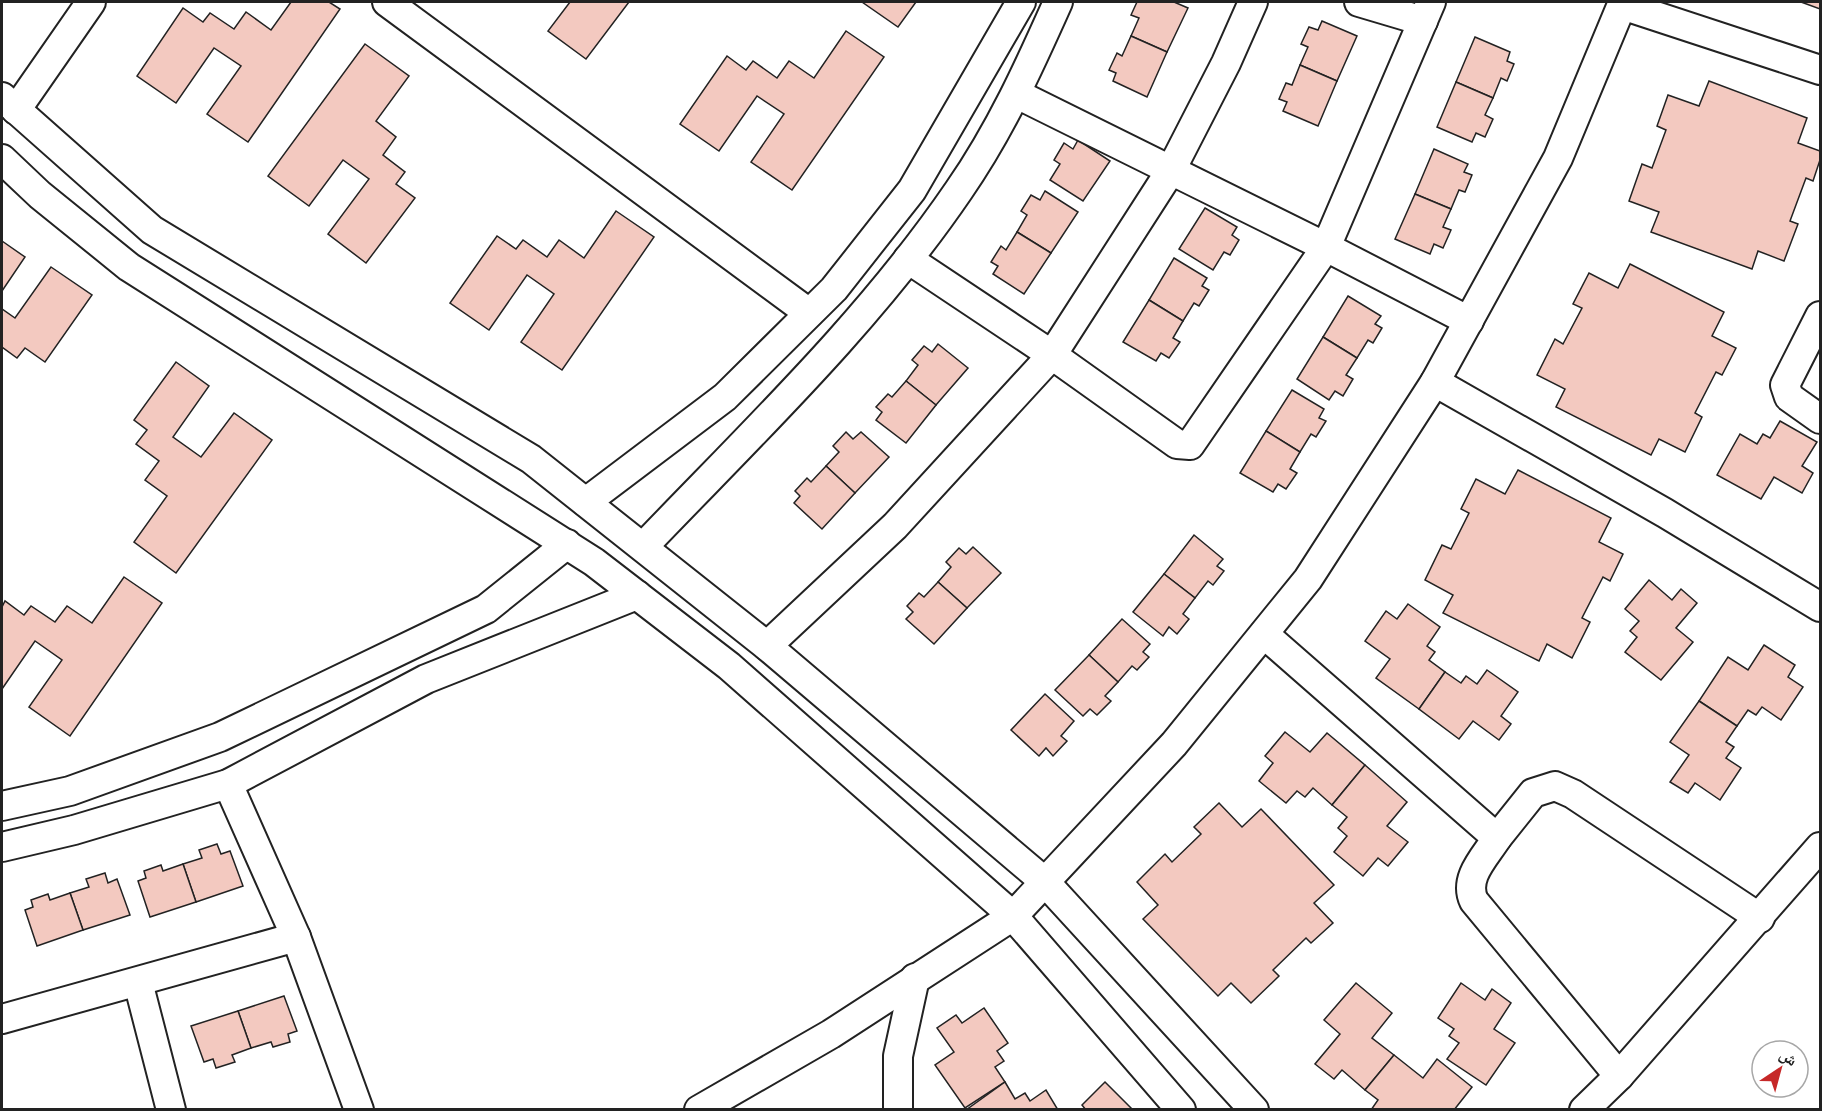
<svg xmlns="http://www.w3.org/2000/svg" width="1822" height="1111" font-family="Mulish,'Noto Naskh Arabic',sans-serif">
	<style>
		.building { fill: #f3c9c0; stroke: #222; stroke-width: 1.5 }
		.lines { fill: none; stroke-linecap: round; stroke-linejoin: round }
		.minor-casing { stroke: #222; stroke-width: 32 }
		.minor { stroke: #fff; stroke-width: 28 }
	</style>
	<rect width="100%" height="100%" fill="#fff"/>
	<g class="building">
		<path d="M291,2H329L340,9L248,142L207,114L241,66L214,48L176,103L137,76L183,8L203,22L210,13L234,29L246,12L271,30Z"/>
		<path d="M570,2H629L586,59L548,31Z"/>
		<path d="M862,2H916L898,27Z"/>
		<path d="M1137,2H1174L1188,8L1167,52L1131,36L1139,18L1131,15Z"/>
		<path d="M1801,2H1820V9Z"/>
		<path d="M1322,21L1357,36L1337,81L1300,65L1308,47L1301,44L1309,27L1318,30Z"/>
		<path d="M846,31L884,57L792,190L751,162L784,114L757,96L719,151L680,124L727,56L746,70L753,61L777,78L789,61L814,78Z"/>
		<path d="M1131,36L1167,52L1147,97L1113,81L1116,73L1109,70L1117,53L1122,56Z"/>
		<path d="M1475,37L1510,52L1507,61L1514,64L1507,81L1501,78L1493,98L1456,82Z"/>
		<path d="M365,44L409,76L376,121L396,137L383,155L405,172L396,184L415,198L366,263L328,234L369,179L343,160L309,206L268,176Z"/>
		<path d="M1300,65L1337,81L1318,126L1283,111L1287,102L1279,99L1286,83L1292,85Z"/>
		<path d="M1709,81L1807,118L1798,143L1820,151V160L1813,181L1806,178L1790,221L1798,224L1784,261L1758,251L1752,269L1651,232L1659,212L1629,201L1642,164L1652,168L1666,130L1657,126L1668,95L1699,106Z"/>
		<path d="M1456,82L1493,98L1485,115L1493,119L1485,137L1476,133L1472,142L1437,127Z"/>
		<path d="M1078,140L1110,161L1083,201L1050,180L1060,164L1054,160L1064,143L1073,149Z"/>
		<path d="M1434,149L1468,164L1464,172L1472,175L1465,192L1459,190L1451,209L1415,194Z"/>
		<path d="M1045,191L1078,212L1051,253L1017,232L1027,215L1021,211L1031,195L1040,200Z"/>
		<path d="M1415,194L1451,209L1443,227L1451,230L1443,248L1434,244L1430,254L1395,239Z"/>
		<path d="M1205,208L1237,227L1232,235L1239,240L1230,255L1224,252L1213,270L1179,249Z"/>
		<path d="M616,211L654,237L562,370L521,342L554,294L527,275L489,330L450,303L497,236L516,249L523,240L547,257L559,240L584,258Z"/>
		<path d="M1017,232L1051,253L1024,294L993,274L998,266L991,262L1001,246L1006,250Z"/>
		<path d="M2,241L25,257L2,291Z"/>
		<path d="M1174,258L1207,278L1202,286L1209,290L1199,306L1194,303L1183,321L1149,300Z"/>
		<path d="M1630,264L1724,312L1712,336L1736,348L1722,375L1716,372L1695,413L1702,417L1685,452L1659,439L1651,455L1556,407L1565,389L1537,375L1555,339L1563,344L1582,308L1573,304L1589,273L1618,288Z"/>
		<path d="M51,267L92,295L45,362L25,348L17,358L2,347V309L15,318Z"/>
		<path d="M1348,296L1381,316L1375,324L1382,328L1373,343L1368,340L1357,358L1323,337Z"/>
		<path d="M1149,300L1183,321L1173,338L1180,342L1169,358L1161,353L1156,361L1123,342Z"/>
		<path d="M1323,337L1357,358L1346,375L1353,379L1343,396L1335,391L1329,400L1297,379Z"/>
		<path d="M938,344L968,368L936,405L906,381L918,365L912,360L924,346L932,352Z"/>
		<path d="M176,362L209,386L173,437L201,457L234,413L272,440L176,573L134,542L167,496L145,480L159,461L136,444L147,430L134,420Z"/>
		<path d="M906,381L936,405L906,443L876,420L882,412L876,407L888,394L892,397Z"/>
		<path d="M1292,390L1324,409L1319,418L1326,421L1316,437L1311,434L1300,452L1266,431Z"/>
		<path d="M1780,421L1817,442L1802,466L1813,473L1802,493L1774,477L1761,499L1717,475L1740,434L1757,444L1763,434L1770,438Z"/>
		<path d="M1266,431L1300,452L1290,469L1297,473L1286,489L1278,484L1273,492L1240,473Z"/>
		<path d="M846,432L853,439L861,432L889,457L855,493L826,466L839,452L833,446Z"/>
		<path d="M826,466L855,493L822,529L794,503L800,496L795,491L807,478L811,482Z"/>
		<path d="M1518,470L1611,518L1599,542L1623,554L1610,581L1603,577L1582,618L1590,622L1572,658L1547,644L1539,661L1443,613L1453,595L1425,580L1442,545L1451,549L1469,513L1461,509L1476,479L1505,494Z"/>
		<path d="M1194,535L1223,559L1217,566L1224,571L1213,585L1208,581L1195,598L1164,574Z"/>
		<path d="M973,547L1001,573L967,608L938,582L951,567L946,562L959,548L966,554Z"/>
		<path d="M1164,574L1195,598L1183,614L1189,619L1177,634L1169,627L1163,636L1133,612Z"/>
		<path d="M124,577L162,603L70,736L29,707L62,660L35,641L2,689V607L5,601L24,615L31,606L55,622L67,606L92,623Z"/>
		<path d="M1649,580L1672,600L1681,589L1697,603L1676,628L1693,642L1661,680L1625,652L1637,637L1630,631L1639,621L1625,609Z"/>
		<path d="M938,582L967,608L934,644L906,619L913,612L907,606L919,593L924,597Z"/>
		<path d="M1408,604L1440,627L1427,646L1435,652L1429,660L1445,672L1419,709L1376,678L1390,659L1365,641L1386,611L1397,619Z"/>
		<path d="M1122,619L1150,644L1143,652L1149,657L1137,670L1132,666L1118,682L1089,655Z"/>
		<path d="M1764,645L1795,665L1788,677L1803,687L1781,720L1762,707L1756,715L1748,710L1737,726L1699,701L1728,657L1748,670Z"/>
		<path d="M1089,655L1118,682L1105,696L1111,701L1097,715L1090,709L1083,716L1055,690Z"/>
		<path d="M1487,670L1518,692L1501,716L1511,724L1499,740L1473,721L1459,739L1419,709L1445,672L1461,683L1466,676L1477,684Z"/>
		<path d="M1045,694L1074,721L1061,736L1067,741L1053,756L1046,748L1039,756L1011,730Z"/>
		<path d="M1699,701L1737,726L1726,742L1734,747L1726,758L1741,768L1720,800L1695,783L1688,793L1670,782L1689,755L1670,742Z"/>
		<path d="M1285,732L1310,752L1327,733L1365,765L1332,805L1313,788L1305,797L1297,791L1286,803L1259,781L1273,763L1265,756Z"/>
		<path d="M1365,765L1407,802L1387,826L1408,842L1388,866L1378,858L1363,876L1334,852L1347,836L1338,828L1347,817L1332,805Z"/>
		<path d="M1219,803L1242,827L1261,809L1334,885L1314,903L1333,923L1311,943L1306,938L1273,970L1279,976L1251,1003L1231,983L1218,996L1143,919L1158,905L1137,882L1165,854L1172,862L1201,834L1194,827Z"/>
		<path d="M217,844L221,854L230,851L243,886L196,902L183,864L202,858L199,850Z"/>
		<path d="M183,864L196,902L150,917L138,881L146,878L144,871L161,865L163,871Z"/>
		<path d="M105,873L108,883L117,879L130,915L83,930L70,893L89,887L86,879Z"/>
		<path d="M70,893L83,930L37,946L25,910L33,907L31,900L48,894L50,900Z"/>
		<path d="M1356,983L1392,1013L1372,1038L1394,1055L1365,1090L1342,1070L1334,1079L1315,1064L1340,1034L1324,1020Z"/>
		<path d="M1461,983L1485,1000L1492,989L1511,1003L1494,1029L1515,1043L1486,1085L1447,1059L1459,1043L1449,1036L1454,1029L1438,1018Z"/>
		<path d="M284,996L297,1031L288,1034L290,1042L273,1047L271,1042L251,1048L238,1011Z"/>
		<path d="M984,1008L1008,1043L997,1051L1004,1061L995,1067L1005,1082L965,1108L935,1065L954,1052L937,1028L956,1015L962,1023Z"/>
		<path d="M238,1011L251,1048L232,1055L235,1062L216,1068L213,1059L204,1062L191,1026Z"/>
		<path d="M1394,1055L1423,1078L1437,1059L1472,1087L1454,1110H1371L1378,1100L1365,1090Z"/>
		<path d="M1005,1082L1015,1099L1025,1093L1030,1101L1046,1090L1058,1110H966Z"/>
		<path d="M1105,1082L1133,1110H1086L1082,1105Z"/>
	</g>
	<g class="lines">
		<g class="minor-casing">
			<g id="minor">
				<path d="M387,2L809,313"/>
				<path d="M1359,2L1423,21"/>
				<path d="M1622,5L1820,70"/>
				<path d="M1017,94L1326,247L1469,321"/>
				<path d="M2,97L152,230L531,459L767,646L1045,882L1254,1110"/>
				<path d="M16,110L91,2"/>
				<path d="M2,159L40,195L129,267L594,562L729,666L1013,916L1181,1110"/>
				<path d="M908,259L1052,355L1177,444L1190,445L1326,247L1431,2"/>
				<path d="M1820,316L1785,385L1789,397L1820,419"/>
				<path d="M1435,382L1665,513L1820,607"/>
				<path d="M586,502L725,397L834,289L912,190L1021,2"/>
				<path d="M643,547C753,432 869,322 959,190C1000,131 1029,67 1058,2"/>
				<path d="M1264,634L1497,838C1485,857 1463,878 1474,901L1619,1076"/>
				<path d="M767,646L895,526L1052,355L1171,170L1226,63L1253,2"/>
				<path d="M2,806L70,791L220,737L486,609L567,544"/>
				<path d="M1497,838L1533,793L1555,786L1573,794L1760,918"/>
				<path d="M2,847L74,830L228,784L426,679L637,595"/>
				<path d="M296,937L359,1110"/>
				<path d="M138,982L171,1110"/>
				<path d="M2,1019L296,937L228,784"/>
				<path d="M699,1110L831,1034L1013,916L1174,744L1308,579L1435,382L1558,158L1623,2"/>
				<path d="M898,1110V1056L915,978"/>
				<path d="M1584,1110L1619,1076L1820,847"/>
			</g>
		</g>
		<use href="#minor" class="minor"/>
	</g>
	<rect width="1822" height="1111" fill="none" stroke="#222222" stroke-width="6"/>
	<g transform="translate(1780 1069) rotate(36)"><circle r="28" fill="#ffffff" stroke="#a7a7a7" stroke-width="1.5"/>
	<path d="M0-4.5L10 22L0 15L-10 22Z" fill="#c62828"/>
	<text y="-9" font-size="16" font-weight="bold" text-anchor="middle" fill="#222222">ش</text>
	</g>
</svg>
